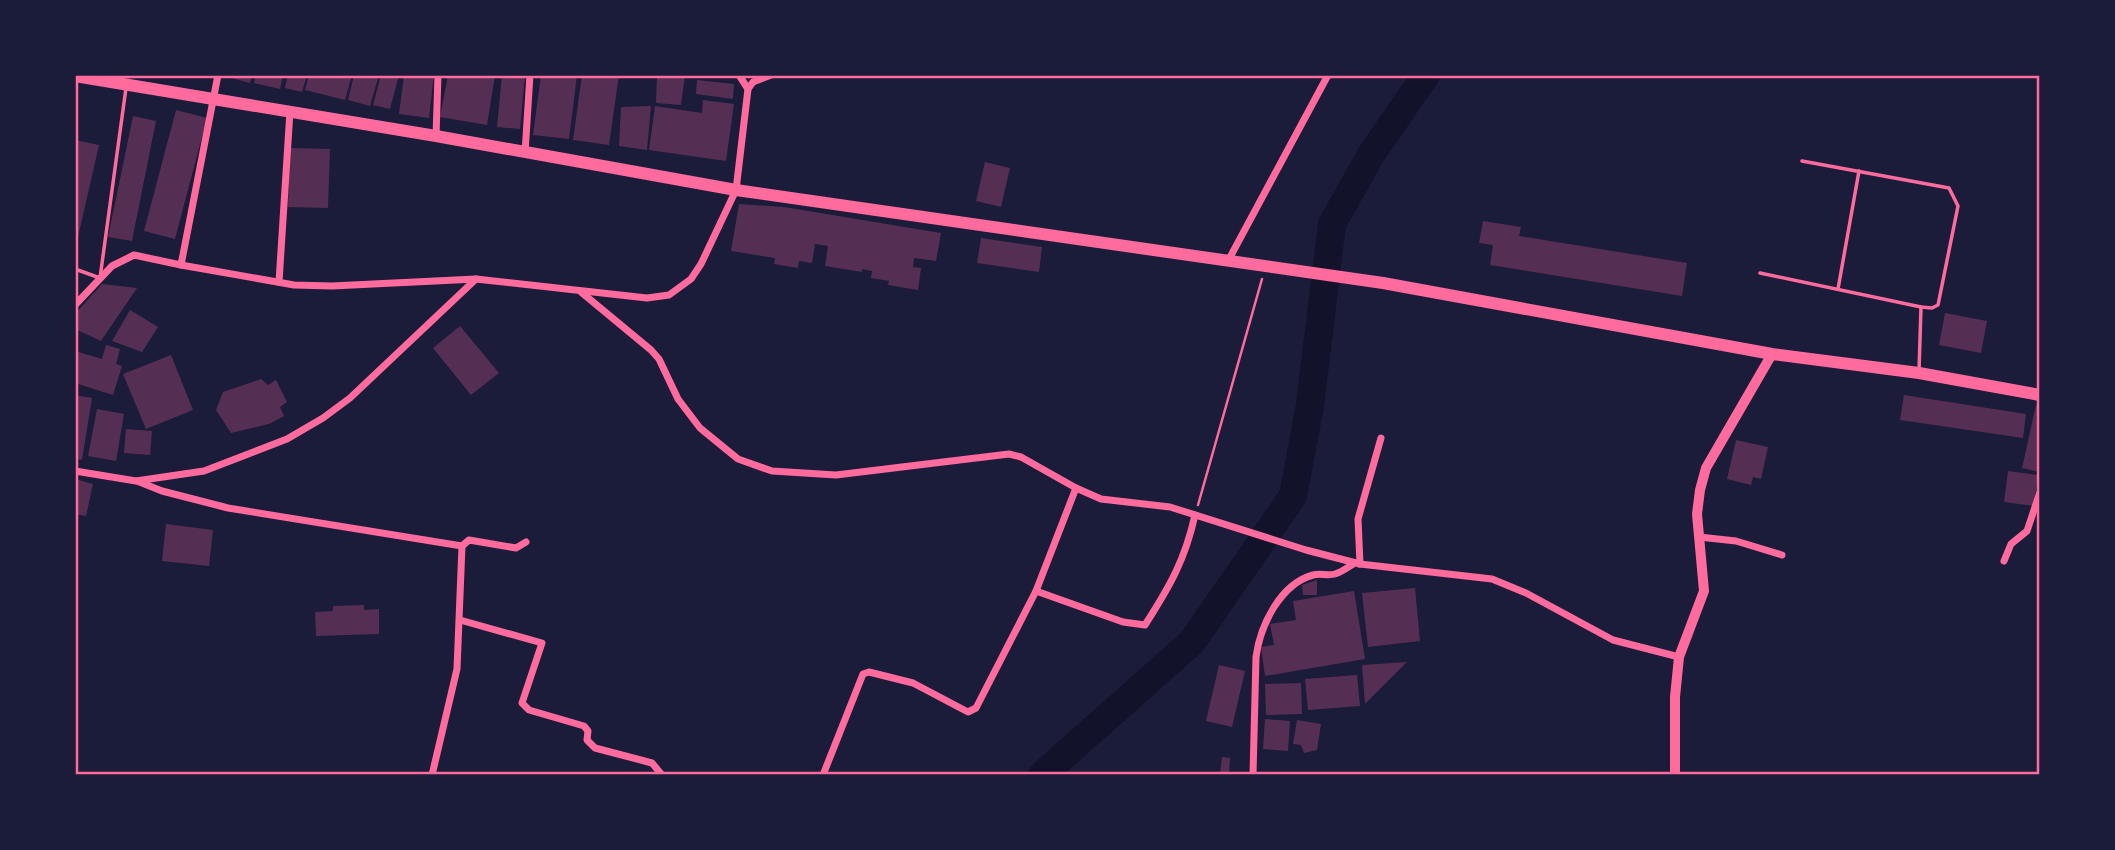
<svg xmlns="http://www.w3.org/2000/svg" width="2115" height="850" font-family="Poppins,sans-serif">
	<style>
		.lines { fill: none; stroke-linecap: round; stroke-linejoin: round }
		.river { stroke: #12122b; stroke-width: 28 }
		.building { fill: #542f53 }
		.path { stroke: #ff6b9d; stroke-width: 2.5 }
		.service { stroke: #ff6b9d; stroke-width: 3.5 }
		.minor { stroke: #ff6b9d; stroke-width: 7 }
		.tertiary { stroke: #ff6b9d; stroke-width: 10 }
		.primary { stroke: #ff6b9d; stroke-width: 12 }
		.neatline { fill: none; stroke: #ff6b9d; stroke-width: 2.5 }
	</style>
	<rect width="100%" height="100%" fill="#1b1b3a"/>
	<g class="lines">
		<path class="river" d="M1042,775L1192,642L1293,496L1310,405L1332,224L1372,153L1426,75"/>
	</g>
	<g class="building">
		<path d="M221,75H252L250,83Z"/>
		<path d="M256,75H283L280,89L254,83Z"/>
		<path d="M288,75H307L302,92L285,88Z"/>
		<path d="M309,75H352L345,100L305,90Z"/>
		<path d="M354,75H379L370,106L348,100Z"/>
		<path d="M381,75H399L390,109L373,105Z"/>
		<path d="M404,75H434L429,118L399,114Z"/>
		<path d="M448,75H495L487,125L440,117Z"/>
		<path d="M502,75H525L520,129L497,127Z"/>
		<path d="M541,75H577L569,139L533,135Z"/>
		<path d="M582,75H619L609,145L573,140Z"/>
		<path d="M657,75H685L681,105L656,103Z"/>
		<path d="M697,80L734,84L733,99L696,94Z"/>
		<path d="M703,100L734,104L726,161L649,150L655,106L702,113Z"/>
		<path d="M651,106L647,150L619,146L621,107Z"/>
		<path d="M176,110L207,118L175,239L144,231Z"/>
		<path d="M133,116L156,121L132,241L108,237Z"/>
		<path d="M75,140L99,145L76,246H75Z"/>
		<path d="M290,148L330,149L328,208L288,207Z"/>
		<path d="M985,162L1010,168L1001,207L976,201Z"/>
		<path d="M739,204L784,207L941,233L936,261L914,258L913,267L921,268L918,290L888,285L889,281L871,278L872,271L862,269V272L825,266L828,246L815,244L812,263L799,261L798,268L774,264L775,258L731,251Z"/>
		<path d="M1483,221L1521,227L1519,236L1687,263L1682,296L1490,265L1493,245L1479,243Z"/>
		<path d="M981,238L1042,247L1039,272L977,263Z"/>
		<path d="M102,284L137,288L101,341L75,329V314Z"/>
		<path d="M130,310L158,327L142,352L112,341Z"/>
		<path d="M1945,313L1987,321L1981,353L1939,345Z"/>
		<path d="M460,326L499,373L471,395L433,348Z"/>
		<path d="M106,345L120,349L116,364L122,366L113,395L75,383V351L102,359Z"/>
		<path d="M171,355L193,410L146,429L123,374Z"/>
		<path d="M261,379L268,385L276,380L287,402L280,407L284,416L269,424L231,433L216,410L223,392Z"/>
		<path d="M75,395L92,398L82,460L75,459Z"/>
		<path d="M1904,395L2026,414L2023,438L1900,420Z"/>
		<path d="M2036,405L2040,406V472L2022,468Z"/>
		<path d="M97,409L124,414L116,461L88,456Z"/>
		<path d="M126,429L152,431L150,455L124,453Z"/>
		<path d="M1736,440L1768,447L1761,479L1753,477L1751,485L1727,479Z"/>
		<path d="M2008,471L2038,475L2034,506L2004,502Z"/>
		<path d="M75,479L93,484L86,516L75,514Z"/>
		<path d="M166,524L213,530L209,566L162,561Z"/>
		<path d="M1317,580V595H1303L1302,585Z"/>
		<path d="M1415,588L1420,641L1368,647L1362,593Z"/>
		<path d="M1354,591L1365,659L1265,676L1261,647L1274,645L1270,624L1296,620L1293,601Z"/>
		<path d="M364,605V610L379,609V634L316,636L315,612L333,611V606Z"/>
		<path d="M1407,662L1365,704L1362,665Z"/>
		<path d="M1219,665L1245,671L1232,727L1206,721Z"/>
		<path d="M1357,675L1360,706L1308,710L1305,679Z"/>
		<path d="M1301,683L1302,714L1266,715L1265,684Z"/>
		<path d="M1265,719L1290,721L1288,751L1263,749Z"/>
		<path d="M1297,720L1321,724L1317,750L1304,753L1301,745L1293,744Z"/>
		<path d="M1222,757L1230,758L1229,774H1220Z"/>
	</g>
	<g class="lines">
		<path class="path" d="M1198,505L1262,279"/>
		<g class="service">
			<path d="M75,269L100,278L126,88"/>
			<path d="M1760,273L1921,307L1932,308L1938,305L1958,206L1949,188L1802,161"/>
			<path d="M1838,289L1859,171"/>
			<path d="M1919,371L1921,307"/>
		</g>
		<g class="minor">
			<path d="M748,89L753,82L771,75"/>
			<path d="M436,136L438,75"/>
			<path d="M525,153L530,75"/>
			<path d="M1228,261L1328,75"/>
			<path d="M181,265L294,285L332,286L476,279"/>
			<path d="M279,282L290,111"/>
			<path d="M581,292L651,350L659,359L678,399L700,428L738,459L772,471L836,475L1009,454L1021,457L1076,488L1101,499L1170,507L1306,550L1360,564L1492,579L1526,593L1613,640L1679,657"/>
			<path d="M75,305L112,266L134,255L181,265L218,75"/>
			<path d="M75,471L136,481L204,471L287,439L323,418L350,398L476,279L647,298L669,295L691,279L701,264L736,190L748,89L739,75"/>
			<path d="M137,481L162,491L228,508L462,546L469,540L516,548L526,542"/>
			<path d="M1699,537L1736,541L1782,555"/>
			<path d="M2004,561L2011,544L2027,531L2040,492"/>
			<path d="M1360,564L1358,519L1381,438"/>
			<path d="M1036,591L1076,488"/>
			<path d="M460,620L542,643L522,703L529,710L584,726L588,731L587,740L595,748L652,763L662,775"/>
			<path d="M432,775L457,669L462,546"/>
			<path d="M823,775L863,674L869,672L913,683L968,712L976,708L1036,591L1123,622L1145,625C1170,586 1185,560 1195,515"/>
			<path d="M1253,775L1256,657C1260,626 1280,584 1313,575C1320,573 1328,576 1335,574C1342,572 1348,567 1355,563"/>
		</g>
		<path class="tertiary" d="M1675,775V697L1679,657L1704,591L1697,514L1700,490L1706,468L1772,354"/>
		<path class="primary" d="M75,76L436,136L736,190L1383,283L1772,354L1919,373L2040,395"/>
	</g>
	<rect width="2115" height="850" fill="none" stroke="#1b1b3a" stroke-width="154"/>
	<rect x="77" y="77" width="1961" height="696" class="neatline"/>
</svg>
